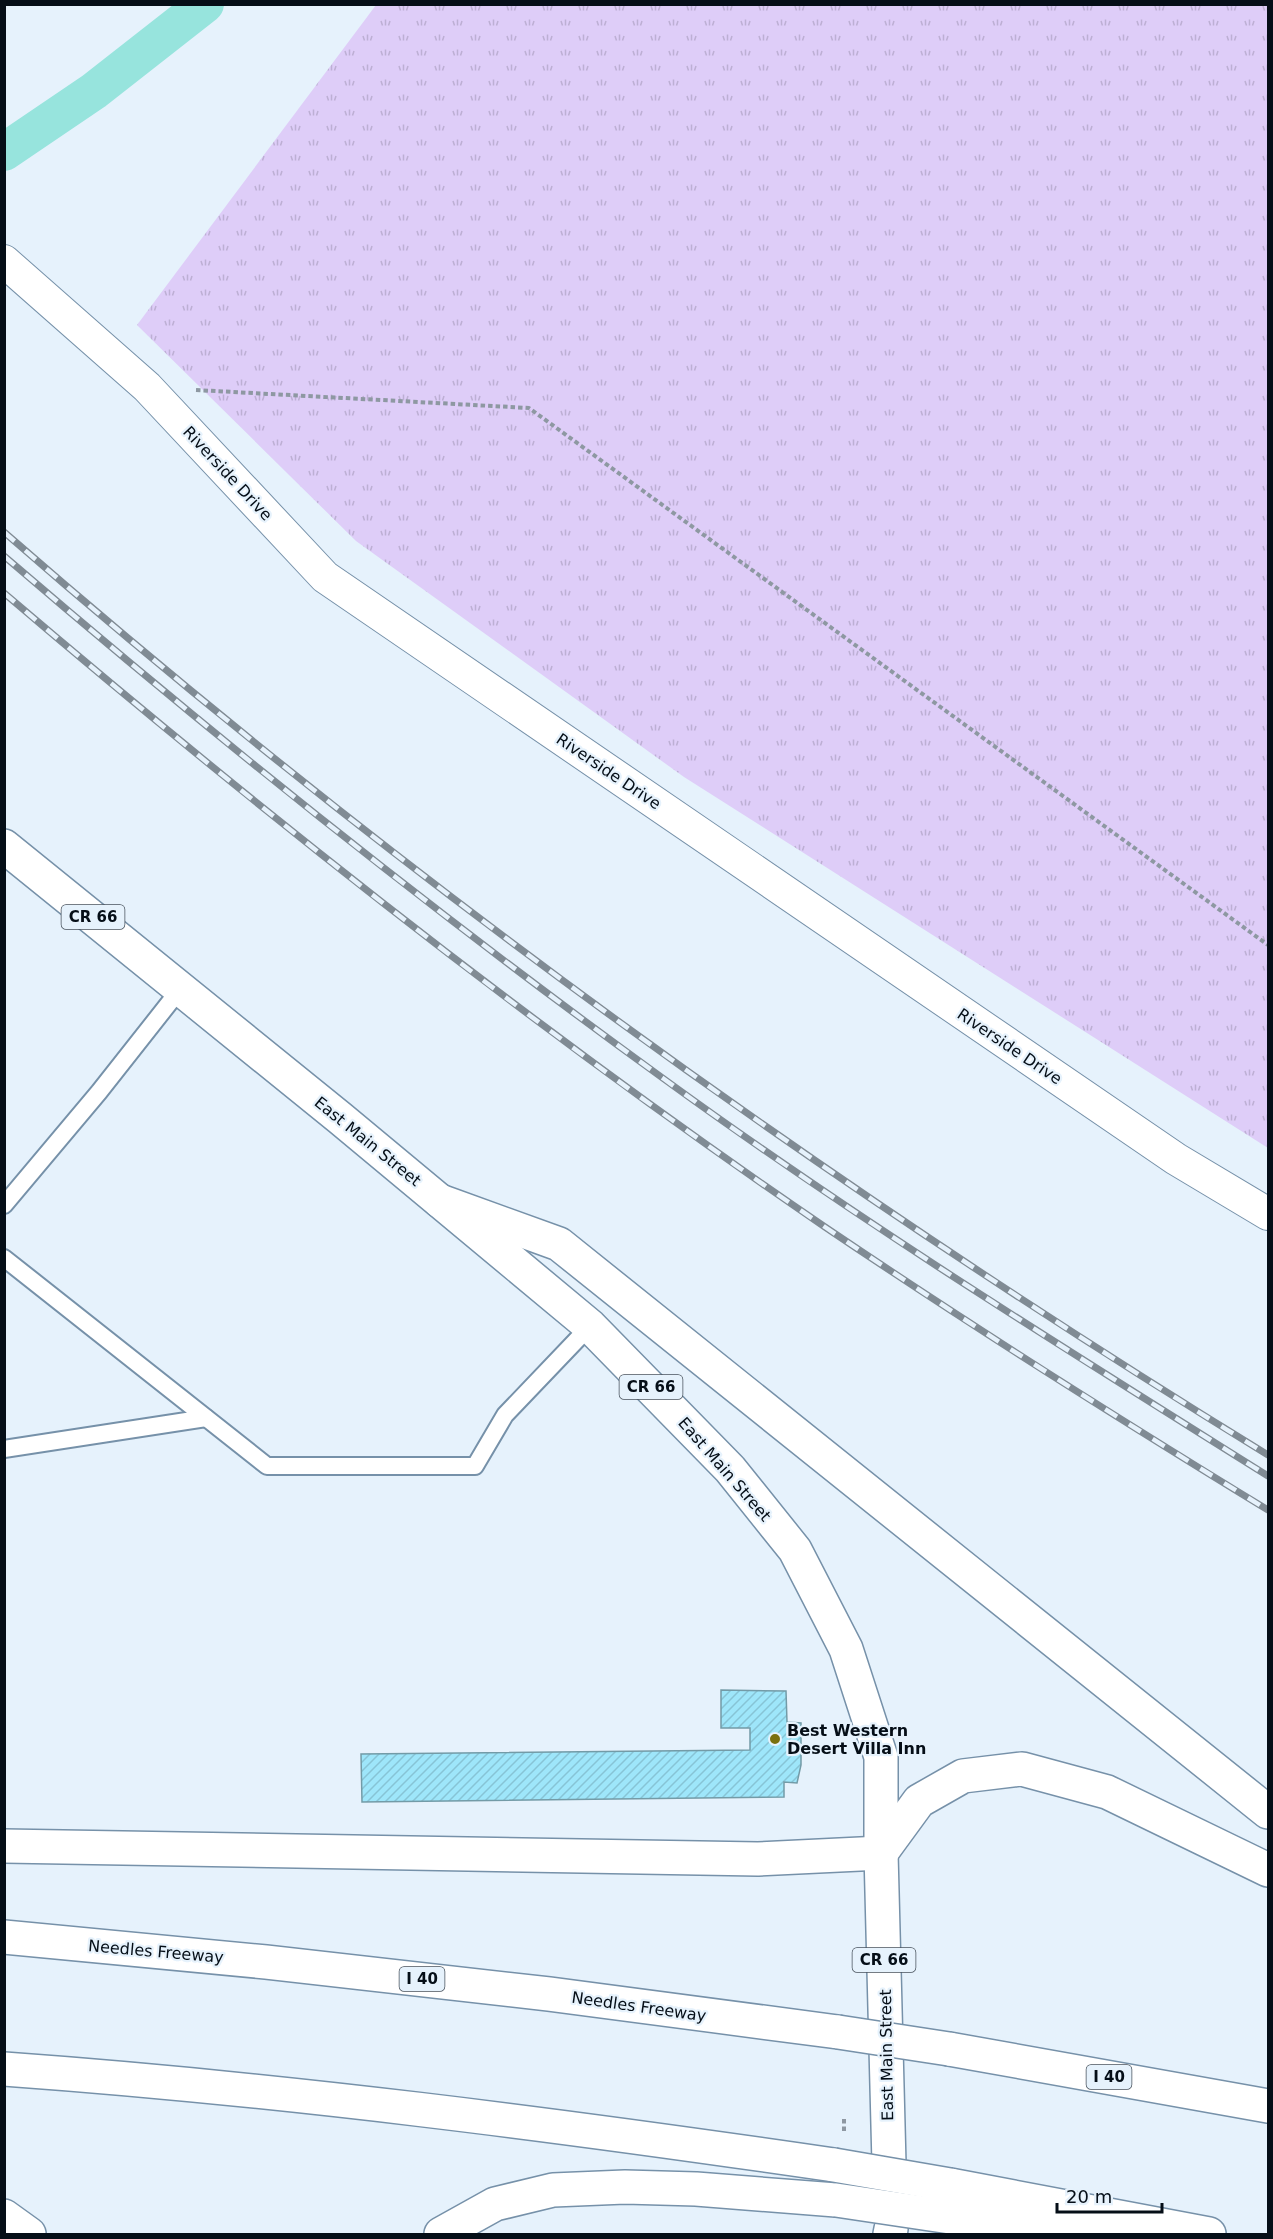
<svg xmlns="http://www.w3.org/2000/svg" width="1273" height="2239" font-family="'DejaVu Sans',sans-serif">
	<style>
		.grass { fill: url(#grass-tufts) }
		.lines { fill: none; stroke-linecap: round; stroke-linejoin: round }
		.canal { stroke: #97e4dd; stroke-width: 38 }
		.building { fill: url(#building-hatch); stroke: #739ba7; stroke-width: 1.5 }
		.lane-casing { stroke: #7691a9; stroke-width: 20 }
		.street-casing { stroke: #7691a9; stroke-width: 34 }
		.primary-casing { stroke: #7691a9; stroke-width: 36 }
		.highway-casing { stroke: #7691a9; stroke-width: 36 }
		.path { stroke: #8e98a2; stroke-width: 4; stroke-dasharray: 4.5 3; stroke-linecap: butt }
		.lane { stroke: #fff; stroke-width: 16 }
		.street { stroke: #fff; stroke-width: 32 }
		.primary { stroke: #fff; stroke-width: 33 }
		.highway { stroke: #fff; stroke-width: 33 }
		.rail-casing { stroke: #808b94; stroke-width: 7 }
		.rail { stroke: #e6f2fc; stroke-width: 4.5; stroke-dasharray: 14; stroke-linecap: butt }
		.highway-bridge-casing { stroke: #7691a9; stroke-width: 36; stroke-linecap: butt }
		.highway-bridge { stroke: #fff; stroke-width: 33 }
		.poi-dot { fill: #7a700f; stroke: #e6f2fc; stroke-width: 2 }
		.labels { text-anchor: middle; stroke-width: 4.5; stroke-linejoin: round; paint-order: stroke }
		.shield { fill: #e6f2fc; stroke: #48525c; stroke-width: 1.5 }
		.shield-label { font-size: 15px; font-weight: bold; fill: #050e17 }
		.street-label { font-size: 16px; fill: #050e17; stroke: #e6f2fc }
		.poi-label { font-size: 16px; font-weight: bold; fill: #050e17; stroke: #e6f2fc; text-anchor: start }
	</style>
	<defs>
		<pattern id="grass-tufts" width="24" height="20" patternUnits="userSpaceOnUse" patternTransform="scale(1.5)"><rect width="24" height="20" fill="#decdf8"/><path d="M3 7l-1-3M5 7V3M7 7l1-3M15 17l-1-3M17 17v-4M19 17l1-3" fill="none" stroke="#bdafd4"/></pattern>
		<pattern id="building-hatch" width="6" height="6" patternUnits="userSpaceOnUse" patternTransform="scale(1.5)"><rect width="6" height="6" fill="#9ee6fa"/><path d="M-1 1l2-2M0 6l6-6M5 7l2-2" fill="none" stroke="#87c4d6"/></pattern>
	</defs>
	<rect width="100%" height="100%" fill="#e6f2fc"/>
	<path class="grass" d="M376,5H1268V1148L684,777L356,541L137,325Z"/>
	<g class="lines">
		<path class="canal" d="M4,152L94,91L205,4"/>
	</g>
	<path class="building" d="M721,1690L786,1691L787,1722L801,1723V1765L797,1783L784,1782V1797L362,1802L361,1754L750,1750V1728H721Z"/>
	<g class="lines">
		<g class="lane-casing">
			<g id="lane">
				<path d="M4,1205L99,1092L181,988"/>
				<path d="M4,1258L267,1466H475L505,1415L590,1326"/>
				<path d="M4,1449L206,1418"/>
			</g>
		</g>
		<g class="street-casing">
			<path id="street" d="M4,261L147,387L325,577L1176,1159L1268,1214"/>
		</g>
		<g class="primary-casing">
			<path id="primary" d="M4,846L340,1118L590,1326L730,1469L795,1550L846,1649L881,1757V1853L890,2203"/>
		</g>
		<g class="highway-casing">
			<g id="highway">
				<path d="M440,1201L559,1244L1268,1812"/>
				<path d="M4,1846L758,1859L881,1853L919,1801L963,1776L1022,1769L1107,1792L1268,1870"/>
				<path d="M4,1937L266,1962L549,1994L838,2032"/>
				<path d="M949,2049L1268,2106"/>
				<path d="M4,2069C282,2089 559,2125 834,2165"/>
				<path d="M950,2185L1209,2234"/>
				<path d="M4,2216L29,2234"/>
				<path d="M950,2217L1103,2234"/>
				<path d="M441,2234L495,2204L553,2190L625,2187L696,2189L836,2200"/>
				<path d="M890,2234L891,2229"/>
			</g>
		</g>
		<g class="path">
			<path d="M196,390L529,408L1268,945"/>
			<path d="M844,2119V2132"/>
		</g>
		<use href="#lane" class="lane"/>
		<use href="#street" class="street"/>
		<use href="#primary" class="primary"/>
		<use href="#highway" class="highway"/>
		<g class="rail-casing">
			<g id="rail">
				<path d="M4,532C398,876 823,1182 1268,1455"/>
				<path d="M4,556C217,739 436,914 664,1079C859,1221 1064,1348 1268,1476"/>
				<path d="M4,593C267,817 539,1032 825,1227C970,1325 1119,1419 1268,1510"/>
			</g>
		</g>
		<use href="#rail" class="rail"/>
		<g class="highway-bridge-casing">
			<g id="highway-bridge">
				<path d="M838,2032L949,2049"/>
				<path d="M834,2165L950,2185"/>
				<path d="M836,2200L950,2217"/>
			</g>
		</g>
		<use href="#highway-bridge" class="highway-bridge"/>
	</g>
	<circle class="poi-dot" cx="775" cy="1739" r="6"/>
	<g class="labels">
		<g class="shield">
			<rect x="61.5" y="905" width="63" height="24" rx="4.5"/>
			<rect x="619.5" y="1375" width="63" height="24" rx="4.5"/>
			<rect x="852.5" y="1948" width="63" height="24" rx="4.5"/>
			<rect x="399.5" y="1967" width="45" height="24" rx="4.5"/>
			<rect x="1086.5" y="2065" width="45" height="24" rx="4.5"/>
		</g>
		<g class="shield-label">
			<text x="93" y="922">CR 66</text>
			<text x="651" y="1392">CR 66</text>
			<text x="884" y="1965">CR 66</text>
			<text x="422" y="1984">I 40</text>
			<text x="1109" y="2082">I 40</text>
		</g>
		<g class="street-label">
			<text transform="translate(228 473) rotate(47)" y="6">Riverside Drive</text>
			<text transform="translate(609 771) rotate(34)" y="6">Riverside Drive</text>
			<text transform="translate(1010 1046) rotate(34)" y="6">Riverside Drive</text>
			<text transform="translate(368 1141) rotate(39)" y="6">East Main Street</text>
			<text transform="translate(725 1469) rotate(49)" y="6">East Main Street</text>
			<text transform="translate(156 1951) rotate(5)" y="6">Needles Freeway</text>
			<text transform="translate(639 2006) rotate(8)" y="6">Needles Freeway</text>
			<text transform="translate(886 2055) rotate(-91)" y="6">East Main Street</text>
		</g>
		<g class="poi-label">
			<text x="787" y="1736">Best Western<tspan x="787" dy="18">Desert Villa Inn</tspan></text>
		</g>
	</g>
	<rect width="1273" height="2239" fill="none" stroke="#050e17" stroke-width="12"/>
	<path d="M1057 2203v9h105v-9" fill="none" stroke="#050e17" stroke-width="3"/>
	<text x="1066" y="2203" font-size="18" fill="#050e17" stroke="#e6f2fc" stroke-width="4.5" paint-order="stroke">20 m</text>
</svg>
